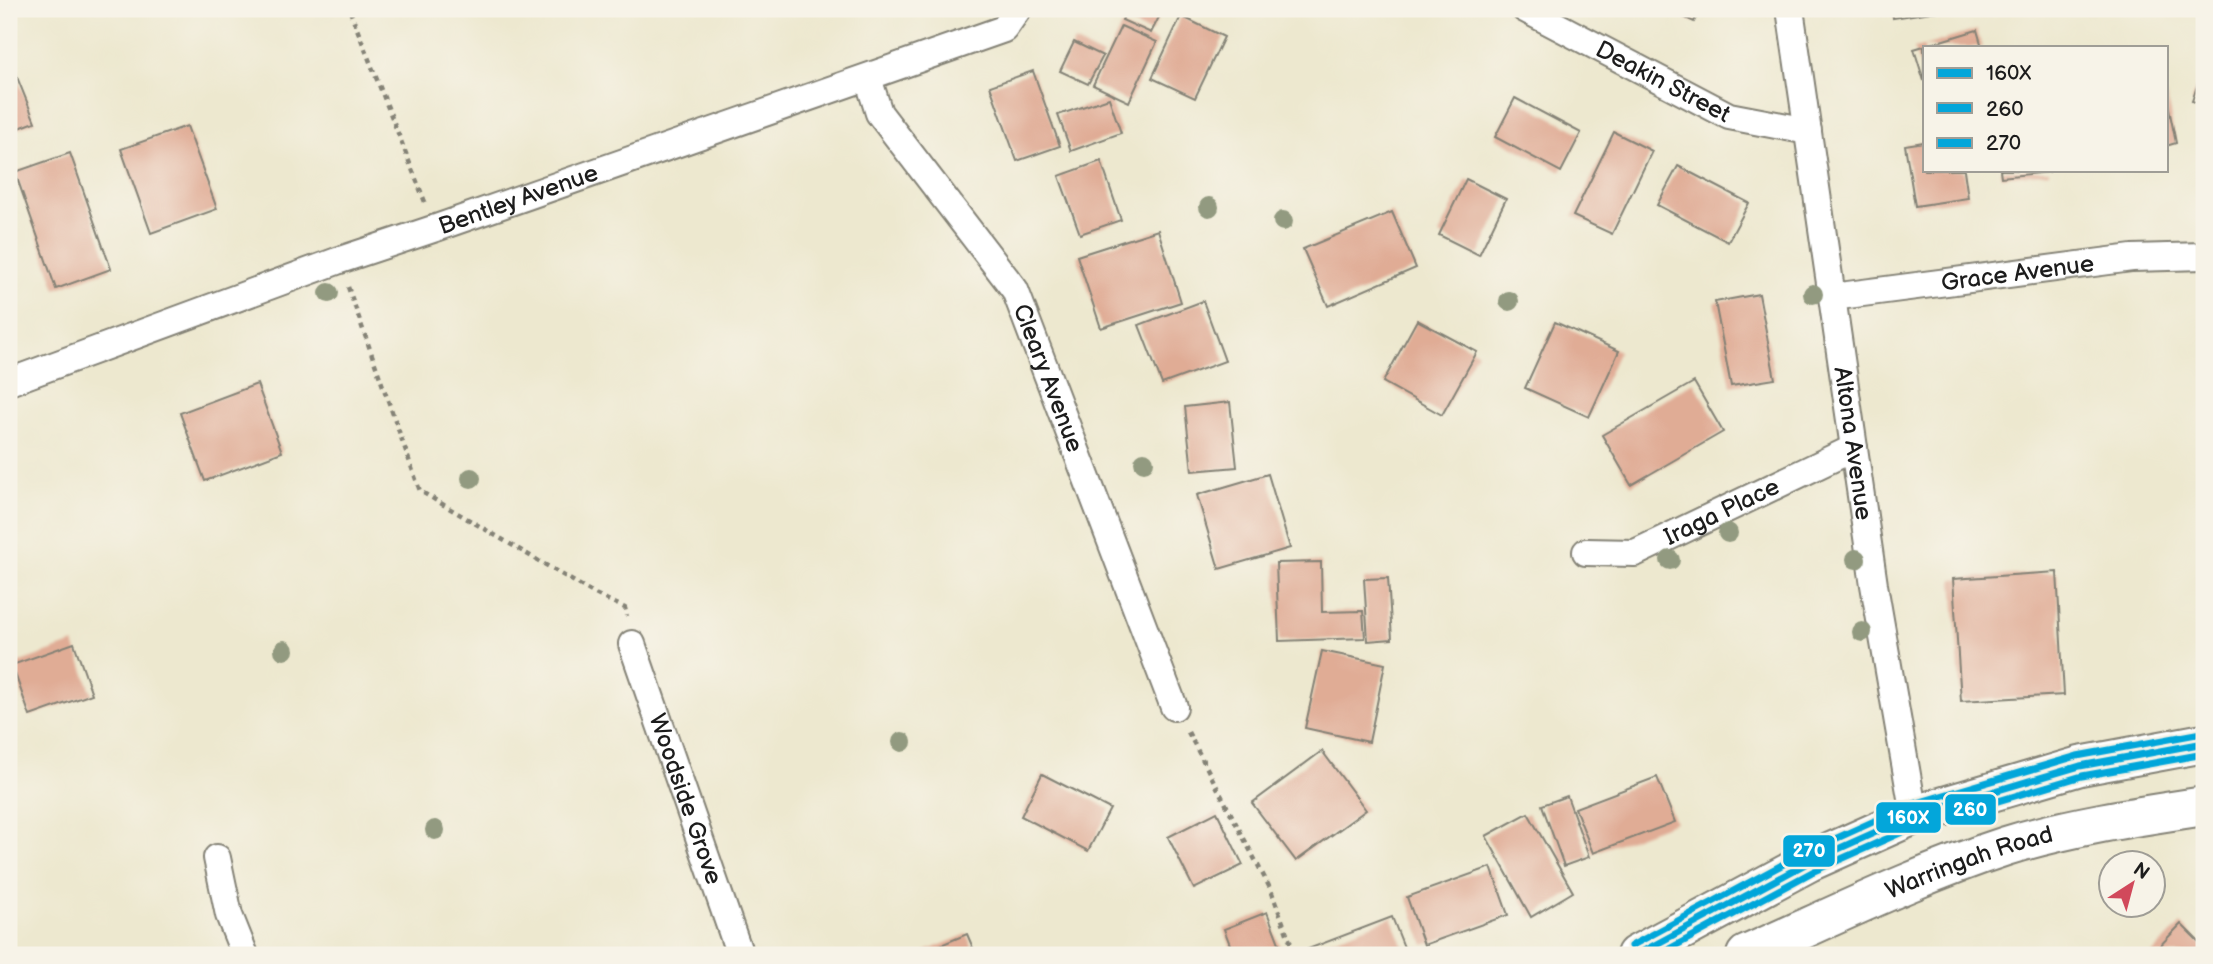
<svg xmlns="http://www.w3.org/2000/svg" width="2213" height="964" font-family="'Balsamiq Sans',sans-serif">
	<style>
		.building { fill: #e0ac95 }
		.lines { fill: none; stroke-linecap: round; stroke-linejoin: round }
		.minor-casing { stroke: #848276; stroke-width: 30 }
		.trunk-casing { stroke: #848276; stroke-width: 42 }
		.path { stroke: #848276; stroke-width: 4.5; stroke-dasharray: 5 5; stroke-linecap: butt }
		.minor { stroke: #fff; stroke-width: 26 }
		.trunk { stroke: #fff; stroke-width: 38 }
		.bus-1-casing { stroke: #f7f3e8; stroke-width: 12 }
		.bus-2-casing { stroke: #f7f3e8; stroke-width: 12 }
		.bus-3-casing { stroke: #f7f3e8; stroke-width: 12 }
		.bus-1 { stroke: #03a6da; stroke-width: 7 }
		.bus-2 { stroke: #03a6da; stroke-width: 7 }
		.bus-3 { stroke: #03a6da; stroke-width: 7 }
		.tree { fill: #929a80 }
		.labels { text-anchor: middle; stroke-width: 5; stroke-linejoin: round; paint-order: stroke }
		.street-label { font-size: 24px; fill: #1c1c1c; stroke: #f7f3e8 }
		.line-badge { stroke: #f7f3e8; stroke-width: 2.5 }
		.badge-label { font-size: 19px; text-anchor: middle; font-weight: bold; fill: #fff }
	</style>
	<rect width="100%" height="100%" fill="#f7f3e8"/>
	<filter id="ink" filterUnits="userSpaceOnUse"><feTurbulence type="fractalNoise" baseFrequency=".0143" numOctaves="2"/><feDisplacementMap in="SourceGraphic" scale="14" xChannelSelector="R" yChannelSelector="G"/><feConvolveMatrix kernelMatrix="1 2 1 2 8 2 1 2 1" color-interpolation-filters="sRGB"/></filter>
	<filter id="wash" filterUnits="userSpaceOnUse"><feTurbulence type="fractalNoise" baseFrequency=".00686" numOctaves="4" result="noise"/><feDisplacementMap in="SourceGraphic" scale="28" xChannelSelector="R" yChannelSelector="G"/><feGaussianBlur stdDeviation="1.57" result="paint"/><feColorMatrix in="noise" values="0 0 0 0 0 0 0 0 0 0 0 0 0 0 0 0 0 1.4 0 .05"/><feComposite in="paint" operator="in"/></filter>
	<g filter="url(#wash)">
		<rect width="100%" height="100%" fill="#ede8cf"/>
		<g id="blocks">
			<g class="building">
				<path d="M1127,9H1163L1151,33L1122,20Z"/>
				<path d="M1667,9H1700L1694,22Z"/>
				<path d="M1892,9H1938V11L1893,18Z"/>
				<path d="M1181,16L1224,37L1195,98L1152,78Z"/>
				<path d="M1121,26L1157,42L1129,102L1093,85Z"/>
				<path d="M1977,30L1982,47H1924V81L1914,49Z"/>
				<path d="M1074,42L1103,56L1088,84L1060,71Z"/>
				<path d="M9,57L35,122L9,132Z"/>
				<path d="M2204,66V105L2192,101Z"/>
				<path d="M1033,71L1060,146L1017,161L990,86Z"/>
				<path d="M2166,94L2176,143L2166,146Z"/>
				<path d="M1109,98L1121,133L1071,151L1058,115Z"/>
				<path d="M1515,98L1581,133L1561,172L1495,137Z"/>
				<path d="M187,126L217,209L151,233L121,149Z"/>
				<path d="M1614,132L1652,151L1612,234L1573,216Z"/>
				<path d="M1924,142V170H1964L1968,198L1915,206L1905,145Z"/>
				<path d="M70,153L111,269L56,289L15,172Z"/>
				<path d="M1101,161L1121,220L1080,234L1059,176Z"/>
				<path d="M1678,166L1749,203L1728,242L1657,205Z"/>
				<path d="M2000,170H2049V172L2001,177Z"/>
				<path d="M1466,179L1506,199L1479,255L1439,235Z"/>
				<path d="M1392,212L1416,268L1328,306L1303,249Z"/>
				<path d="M1158,230L1181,302L1101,328L1077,256Z"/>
				<path d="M1759,294L1775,379L1731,386L1715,302Z"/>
				<path d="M1203,301L1225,361L1162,384L1139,325Z"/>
				<path d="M1417,320L1477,352L1442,415L1383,382Z"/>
				<path d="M1555,322L1619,351L1589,417L1525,388Z"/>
				<path d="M1694,382L1723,432L1631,485L1602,435Z"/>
				<path d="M257,384L282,452L205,481L180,413Z"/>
				<path d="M1230,402L1237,467L1192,471L1185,407Z"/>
				<path d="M1268,474L1290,548L1219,569L1197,495Z"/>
				<path d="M1321,562L1322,612L1363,611L1365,638L1279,641L1276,563Z"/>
				<path d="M2057,572L2064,695L1961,701L1953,579Z"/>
				<path d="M1388,578L1392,639L1368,641L1364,579Z"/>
				<path d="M74,643L92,694L30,716L12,665Z"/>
				<path d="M1322,651L1385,664L1369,742L1305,728Z"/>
				<path d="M1322,751L1366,810L1296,861L1252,803Z"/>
				<path d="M1042,774L1110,809L1088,851L1021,816Z"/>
				<path d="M1657,777L1675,822L1593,853L1575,808Z"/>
				<path d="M1567,796L1589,857L1564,866L1542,805Z"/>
				<path d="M1217,812L1243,865L1194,889L1168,837Z"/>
				<path d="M1528,813L1573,892L1531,917L1486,836Z"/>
				<path d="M1491,867L1508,915L1424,945L1407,897Z"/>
				<path d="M1267,912L1282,951L1270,955H1234L1224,929Z"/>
				<path d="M1392,917L1407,955H1310L1308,949Z"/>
				<path d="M2181,924L2204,947V955H2151Z"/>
				<path d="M967,934L976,955H917Z"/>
			</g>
		</g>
	</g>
	<g filter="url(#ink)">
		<use href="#blocks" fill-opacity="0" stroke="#848276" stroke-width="2"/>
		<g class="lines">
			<g class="minor-casing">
				<g id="minor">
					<path id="s1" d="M1525,9L1729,116L1808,131"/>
					<path id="s2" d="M1790,9L1874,585L1914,815"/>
					<path id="s3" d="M868,78L879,113L1015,290L1174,707"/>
					<path id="s4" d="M1832,297L2132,258L2204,256"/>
					<path id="s5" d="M9,382L337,261L436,228L1004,29L1018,9"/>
					<path id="s6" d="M1586,552L1635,553L1854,448"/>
					<path id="s7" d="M632,644L740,955"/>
					<path d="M217,858L229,915L245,955"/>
				</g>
			</g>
			<g class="trunk-casing">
				<g id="trunk">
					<path d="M1636,955L1809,862L1914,815L2080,766L2204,743"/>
					<path id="s8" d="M1746,955C1832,917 1917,875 2006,846C2071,826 2138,816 2204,806"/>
				</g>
			</g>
			<g class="path">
				<path d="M350,11L425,202"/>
				<path d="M348,287L420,491L595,594L625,608L627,616"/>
				<path d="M1188,732L1271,890L1295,955"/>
			</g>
			<use href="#minor" class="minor"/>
			<use href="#trunk" class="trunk"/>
			<g class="bus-1-casing">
				<path id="bus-1" d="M1636,955L1809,862L1914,815L2080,766L2204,743"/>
			</g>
			<g class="bus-2-casing">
				<path id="bus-2" d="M1658,955L1814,871L1918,825L2082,776L2204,754"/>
			</g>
			<g class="bus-3-casing">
				<path id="bus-3" d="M1631,946L1804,853L1910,805L2077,756L2202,733"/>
			</g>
			<use href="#bus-1" class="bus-1"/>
			<use href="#bus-2" class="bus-2"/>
			<use href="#bus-3" class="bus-3"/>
		</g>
		<g class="tree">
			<circle cx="1209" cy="207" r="10"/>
			<circle cx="1283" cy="221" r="10"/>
			<circle cx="329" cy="293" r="10"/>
			<circle cx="1813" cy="294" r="10"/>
			<circle cx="1509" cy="301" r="10"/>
			<circle cx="1144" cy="462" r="10"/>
			<circle cx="471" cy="478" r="10"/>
			<circle cx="1728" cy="533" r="10"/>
			<circle cx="1856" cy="559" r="10"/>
			<circle cx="1670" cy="560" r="10"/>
			<circle cx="1862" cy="632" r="10"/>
			<circle cx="284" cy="650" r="10"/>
			<circle cx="902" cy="742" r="10"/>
			<circle cx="435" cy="830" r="10"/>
		</g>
	</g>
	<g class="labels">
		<g class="street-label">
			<text dy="8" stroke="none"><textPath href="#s1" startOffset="156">Deakin Street</textPath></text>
			<text dy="8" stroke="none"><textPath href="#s5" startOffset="541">Bentley Avenue</textPath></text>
			<text dy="8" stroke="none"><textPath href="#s4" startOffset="187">Grace Avenue</textPath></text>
			<text dy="8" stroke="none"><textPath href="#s3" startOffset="354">Cleary Avenue</textPath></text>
			<text dy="8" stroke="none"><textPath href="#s2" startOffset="439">Altona Avenue</textPath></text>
			<text dy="8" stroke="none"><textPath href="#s6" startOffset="145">Iraga Place</textPath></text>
			<text dy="8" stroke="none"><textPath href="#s7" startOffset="164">Woodside Grove</textPath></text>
			<text dy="8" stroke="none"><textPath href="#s8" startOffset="242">Warringah Road</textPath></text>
		</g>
	</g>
	<g class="line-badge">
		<rect x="1944" y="793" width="53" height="33" rx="7" fill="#03a6da"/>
		<rect x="1875" y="801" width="67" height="33" rx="7" fill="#03a6da"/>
		<rect x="1782" y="834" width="54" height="34" rx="7" fill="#03a6da"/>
	</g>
	<g class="badge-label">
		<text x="1970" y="816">260</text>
		<text x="1908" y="824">160X</text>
		<text x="1809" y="857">270</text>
	</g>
	<rect width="2213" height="964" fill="none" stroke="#f7f3e8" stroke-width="35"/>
	<rect x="1923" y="46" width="245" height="126" fill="#f7f3e8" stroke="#9f9d96" stroke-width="2"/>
	<rect x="1937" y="68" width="35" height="10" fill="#03a6da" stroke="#9f9d96" stroke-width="2"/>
	<text x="1986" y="80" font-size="21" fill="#1c1c1c">160X</text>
	<rect x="1937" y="103" width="35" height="10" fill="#03a6da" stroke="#9f9d96" stroke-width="2"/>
	<text x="1986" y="116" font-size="21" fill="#1c1c1c">260</text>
	<rect x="1937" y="138" width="35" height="10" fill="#03a6da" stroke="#9f9d96" stroke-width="2"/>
	<text x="1986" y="150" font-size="21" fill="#1c1c1c">270</text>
	<g transform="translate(2132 884) rotate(36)"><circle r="33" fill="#f7f3e8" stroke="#9f9d96" stroke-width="2"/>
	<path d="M0-5L12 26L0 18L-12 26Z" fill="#d1495b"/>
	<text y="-10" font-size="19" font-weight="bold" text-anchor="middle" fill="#1c1c1c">N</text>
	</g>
</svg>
